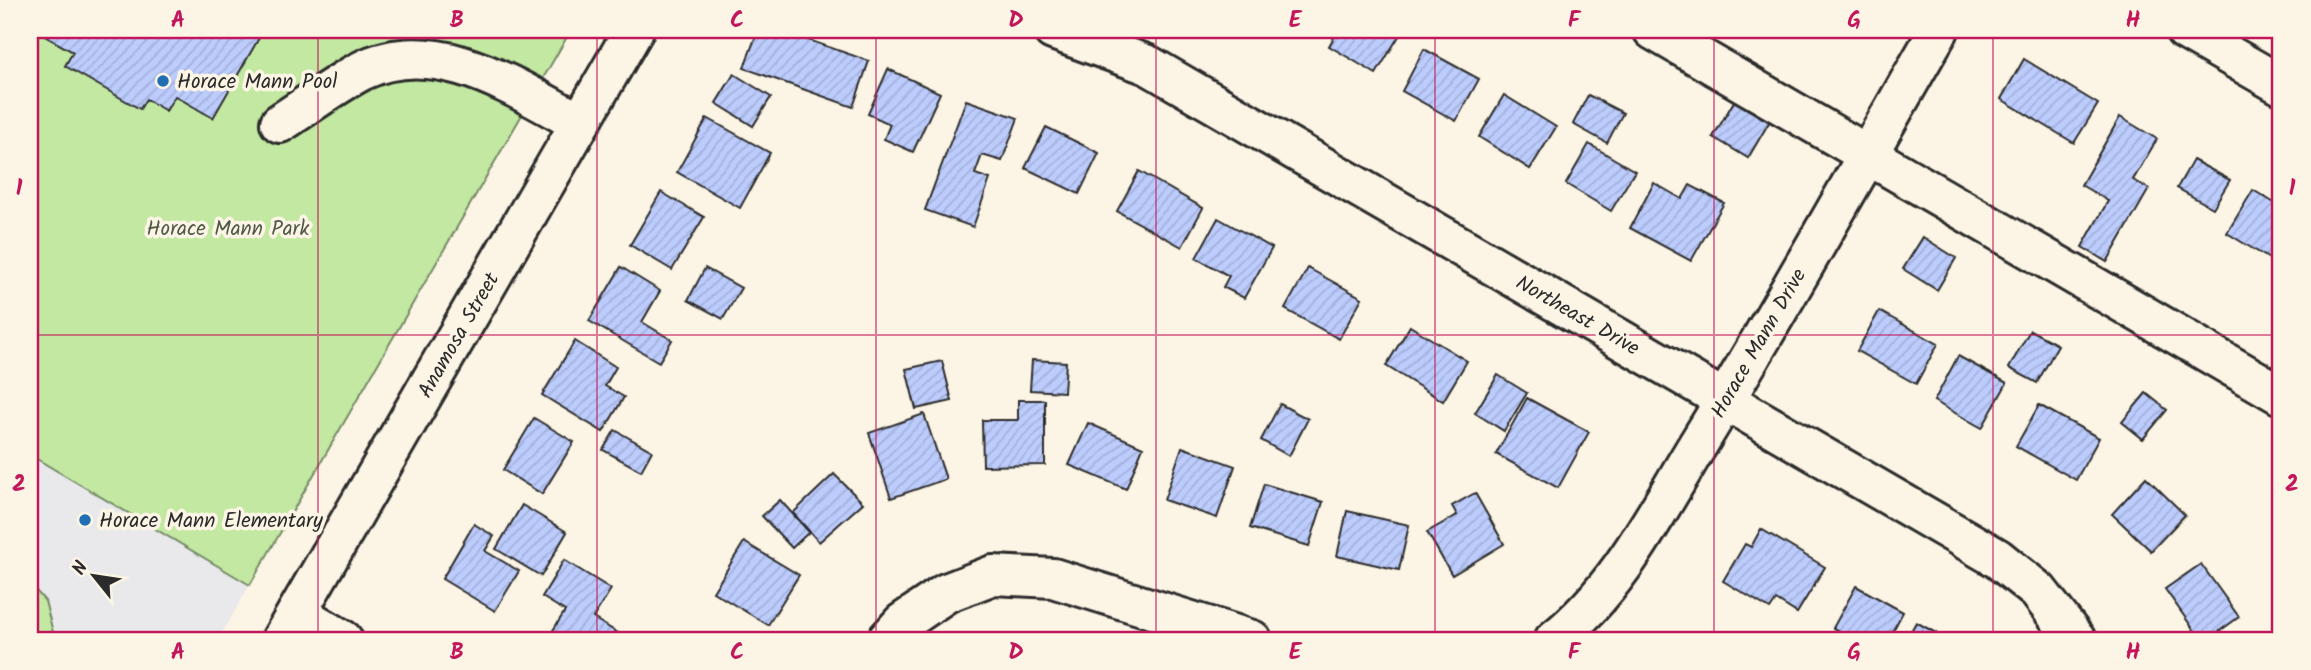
<svg xmlns="http://www.w3.org/2000/svg" width="2311" height="670" font-family="Kalam,sans-serif">
	<style>
		.built { fill: #e9e9ec }
		.green { fill: #c2e8a2; stroke: #768a66; stroke-width: 2 }
		.building { fill: url(#building-hatch); stroke: #2b2b2b; stroke-width: 2 }
		.lines { fill: none; stroke-linecap: round; stroke-linejoin: round }
		.minor-casing { stroke: #2b2b2b; stroke-width: 44 }
		.major-casing { stroke: #2b2b2b; stroke-width: 44 }
		.minor { stroke: #fcf5e5; stroke-width: 38 }
		.major { stroke: #fcf5e5; stroke-width: 38 }
		.grid { fill: none; stroke: #c2185b; stroke-width: 2; stroke-opacity: 0.55 }
		.poi-dot { fill: #1f6fb2; stroke: #fcf5e5; stroke-width: 2.5 }
		.labels { text-anchor: middle; stroke-width: 7; stroke-linejoin: round; paint-order: stroke }
		.poi-label { font-size: 21px; fill: #2b2b2b; stroke: #fcf5e5; text-anchor: start }
		.park-label { font-size: 21px; fill: #515a49; stroke: #fcf5e5 }
		.street-label { font-size: 21px; fill: #2b2b2b; stroke: #fcf5e5 }
		.neatline { fill: none; stroke: #c2185b; stroke-width: 2.5 }
		.grid-label { font-size: 23px; text-anchor: middle; font-weight: bold; fill: #c2185b }
	</style>
	<defs>
		<pattern id="building-hatch" width="6" height="6" patternUnits="userSpaceOnUse" patternTransform="scale(1.75)"><rect width="6" height="6" fill="#bcccfd"/><path d="M-1 1l2-2M0 6l6-6M5 7l2-2" fill="none" stroke="#a2afd9"/></pattern>
	</defs>
	<rect width="100%" height="100%" fill="#fcf5e5"/>
	<filter id="ink" filterUnits="userSpaceOnUse"><feTurbulence type="fractalNoise" baseFrequency=".0143" numOctaves="2"/><feDisplacementMap in="SourceGraphic" scale="14" xChannelSelector="R" yChannelSelector="G"/><feConvolveMatrix kernelMatrix="1 2 1 2 8 2 1 2 1" color-interpolation-filters="sRGB"/></filter>
	<g filter="url(#ink)">
		<path class="built" d="M30,455L250,585L218,640H30Z"/>
		<g class="green">
			<path d="M30,30H571L250,585L30,455Z"/>
			<path d="M30,584L45,601L55,640H30Z"/>
		</g>
		<g class="building">
			<path d="M34,30H261L263,31L213,118L175,96L166,111L146,99L140,109L65,66L73,52Z"/>
			<path d="M758,30H780L869,61L853,107L744,68Z"/>
			<path d="M1338,30H1389L1399,36L1376,74L1329,46Z"/>
			<path d="M1424,49L1479,79L1456,121L1402,91Z"/>
			<path d="M2024,59L2098,104L2074,143L2001,99Z"/>
			<path d="M888,69L940,93L913,152L884,139L890,124L868,114Z"/>
			<path d="M734,74L771,97L753,126L716,103Z"/>
			<path d="M1504,95L1556,127L1530,169L1479,137Z"/>
			<path d="M1588,95L1623,113L1607,143L1573,124Z"/>
			<path d="M1736,98L1771,119L1748,158L1713,137Z"/>
			<path d="M966,100L1018,118L1002,161L982,155L975,174L990,179L973,227L925,210Z"/>
			<path d="M2120,117L2157,139L2133,180L2149,189L2107,262L2082,247L2108,201L2081,185Z"/>
			<path d="M707,118L770,153L740,208L677,172Z"/>
			<path d="M1046,127L1099,153L1079,194L1025,168Z"/>
			<path d="M1589,144L1635,171L1611,211L1566,184Z"/>
			<path d="M2193,160L2230,180L2213,208L2177,188Z"/>
			<path d="M1139,171L1203,208L1182,247L1117,211Z"/>
			<path d="M1654,183L1682,199L1690,185L1724,203L1691,261L1630,228Z"/>
			<path d="M2253,190L2281,207V244L2271,260L2227,233Z"/>
			<path d="M661,192L704,217L672,270L630,245Z"/>
			<path d="M1218,218L1272,248L1244,298L1223,287L1229,276L1196,258Z"/>
			<path d="M1923,237L1956,258L1937,290L1903,269Z"/>
			<path d="M621,267L660,291L642,322L672,340L659,362L589,321Z"/>
			<path d="M705,268L741,288L723,319L688,300Z"/>
			<path d="M1308,268L1362,298L1339,339L1285,309Z"/>
			<path d="M1879,311L1938,344L1916,384L1857,351Z"/>
			<path d="M1410,326L1467,361L1443,401L1386,366Z"/>
			<path d="M2030,330L2058,345L2037,383L2009,368Z"/>
			<path d="M575,341L616,367L605,386L624,397L603,432L542,395Z"/>
			<path d="M1958,356L2007,383L1982,428L1934,401Z"/>
			<path d="M1032,360L1066,362L1064,392L1030,390Z"/>
			<path d="M942,361L952,401L916,409L906,369Z"/>
			<path d="M1498,375L1527,393L1504,431L1475,413Z"/>
			<path d="M2146,393L2167,410L2143,439L2122,422Z"/>
			<path d="M1527,398L1589,432L1558,488L1496,454Z"/>
			<path d="M1018,400H1045V465L983,466L982,420H1018Z"/>
			<path d="M1280,404L1308,419L1289,456L1261,440Z"/>
			<path d="M2039,405L2099,438L2076,480L2016,446Z"/>
			<path d="M924,414L946,479L891,498L869,433Z"/>
			<path d="M534,418L574,442L542,494L503,470Z"/>
			<path d="M1088,423L1143,447L1126,489L1069,465Z"/>
			<path d="M615,430L652,451L641,471L603,450Z"/>
			<path d="M1182,447L1235,466L1217,518L1164,500Z"/>
			<path d="M834,474L863,503L819,542L793,513Z"/>
			<path d="M2146,477L2185,515L2151,551L2112,514Z"/>
			<path d="M1264,484L1323,502L1309,546L1250,528Z"/>
			<path d="M1475,493L1504,544L1452,575L1427,532L1457,515L1452,506Z"/>
			<path d="M780,500L809,532L792,548L762,516Z"/>
			<path d="M522,505L567,532L541,576L496,549Z"/>
			<path d="M1347,511L1409,525L1399,570L1337,556Z"/>
			<path d="M474,524L494,536L485,551L519,571L495,611L442,579Z"/>
			<path d="M1761,529L1825,567L1797,613L1776,600L1770,609L1723,581L1745,544L1751,547Z"/>
			<path d="M744,542L799,575L768,625L713,592Z"/>
			<path d="M564,560L611,589L593,618L623,636L621,640H547L565,611L542,597Z"/>
			<path d="M2201,564L2239,617L2207,640H2201L2165,589Z"/>
			<path d="M1856,586L1903,612L1888,640H1855L1833,628Z"/>
			<path d="M1916,622L1936,633L1932,640H1906Z"/>
		</g>
		<g class="lines">
			<g class="minor-casing">
				<g id="minor">
					<path d="M1053,30L1148,65L1997,558L2038,591L2076,640"/>
					<path d="M1653,30L2281,395"/>
					<path d="M2185,30L2281,85"/>
					<path d="M280,123C307,106 333,86 361,71C436,33 516,89 580,123"/>
					<path d="M297,613L343,640"/>
					<path d="M887,640L902,623L946,593L993,575L1053,578L1252,640"/>
					<path d="M1554,640C1619,589 1657,511 1700,441C1783,306 1860,167 1939,30"/>
				</g>
			</g>
			<g class="major-casing">
				<path id="major" d="M281,640L634,30"/>
			</g>
			<use href="#minor" class="minor"/>
			<use href="#major" class="major"/>
		</g>
	</g>
	<path class="grid" d="M318,30V640M597,30V640M876,30V640M1156,30V640M1435,30V640M1714,30V640M1993,30V640M30,335H2281"/>
	<g class="poi-dot">
		<circle cx="163" cy="81" r="7"/>
		<circle cx="85" cy="520" r="7"/>
	</g>
	<g class="labels">
		<g class="poi-label">
			<text x="177" y="88">Horace Mann Pool</text>
			<text x="99" y="527">Horace Mann Elementary</text>
		</g>
		<g class="park-label">
			<text x="228" y="235">Horace Mann Park</text>
		</g>
		<g class="street-label">
			<text transform="translate(1578 315) rotate(30)" y="7">Northeast Drive</text>
			<text transform="translate(458 335) rotate(-60)" y="7">Anamosa Street</text>
			<text transform="translate(1758 343) rotate(-60)" y="7">Horace Mann Drive</text>
		</g>
	</g>
	<rect width="2311" height="670" fill="none" stroke="#fcf5e5" stroke-width="77"/>
	<g transform="translate(94 576) rotate(300)" stroke="#fcf5e5" stroke-width="5" paint-order="stroke">
	<path d="M0-5L12 26L0 18L-12 26Z" fill="#2b2b2b"/>
	<text y="-10" font-size="19" font-weight="bold" text-anchor="middle" fill="#2b2b2b">N</text>
	</g>
	<rect x="38" y="38" width="2234" height="594" class="neatline"/>
	<g class="grid-label">
		<text x="178" y="27">A</text>
		<text x="457" y="27">B</text>
		<text x="737" y="27">C</text>
		<text x="1016" y="27">D</text>
		<text x="1295" y="27">E</text>
		<text x="1574" y="27">F</text>
		<text x="1854" y="27">G</text>
		<text x="2133" y="27">H</text>
		<text x="19" y="195">1</text>
		<text x="2292" y="195">1</text>
		<text x="19" y="491">2</text>
		<text x="2292" y="491">2</text>
		<text x="178" y="659">A</text>
		<text x="457" y="659">B</text>
		<text x="737" y="659">C</text>
		<text x="1016" y="659">D</text>
		<text x="1295" y="659">E</text>
		<text x="1574" y="659">F</text>
		<text x="1854" y="659">G</text>
		<text x="2133" y="659">H</text>
	</g>
</svg>
